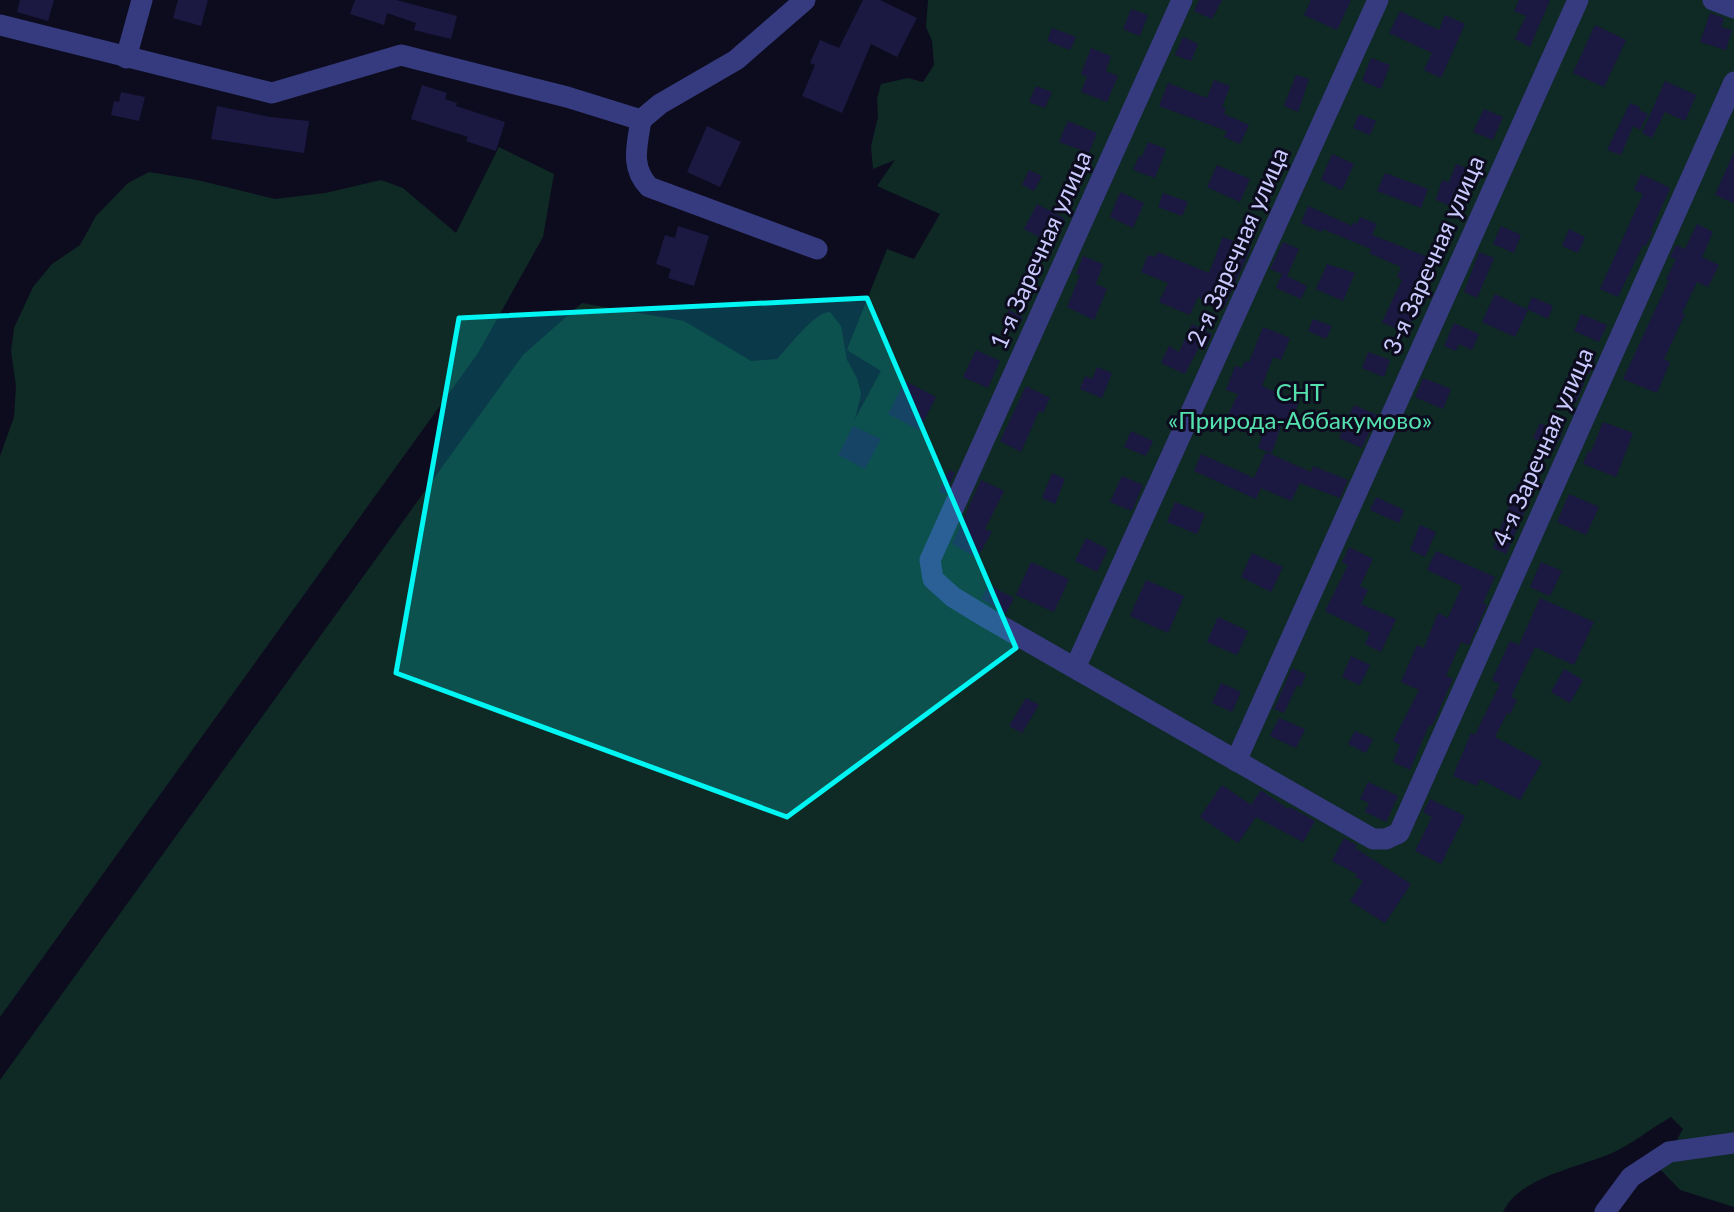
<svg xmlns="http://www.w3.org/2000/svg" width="1734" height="1212" font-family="Lato,sans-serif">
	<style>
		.green { fill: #0f2925 }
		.building { fill: #1b1841 }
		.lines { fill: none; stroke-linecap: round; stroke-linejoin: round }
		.minor { stroke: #363b7f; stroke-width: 21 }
		.marked { fill: #00f5f3; fill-opacity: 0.2; stroke: #00f5f3; stroke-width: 5; stroke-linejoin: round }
		.labels { text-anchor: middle; stroke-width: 6; stroke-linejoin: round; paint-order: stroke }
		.street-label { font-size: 24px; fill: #cacaff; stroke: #0d0c1f }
		.park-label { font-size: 24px; fill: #55e1ae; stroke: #0d0c1f }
	</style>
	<rect width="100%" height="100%" fill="#0d0c1f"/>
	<g class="green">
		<path d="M928,0H1734V1207L1680,1190L1660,1169L1683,1129L1671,1117C1650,1129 1631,1145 1610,1154C1579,1167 1518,1178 1503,1212H0V1080L523,355L582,303L684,321L751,361L777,359C789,347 814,312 830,312L841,326L847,360L857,378L861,394L855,419L881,371L847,350L887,249L914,259L940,214L877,186L895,160L873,169L871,146L878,117L877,99L881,84L908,78L923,82L934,65L932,41L926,27Z"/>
		<path d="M499,147L554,174L543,237L478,353L0,1017V456L14,417L16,386L11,351L14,328L33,287L52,264L80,245L96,216L128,183L149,172L197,180L275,199L325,193L381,180L403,188L456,233Z"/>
	</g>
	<g class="building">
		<path d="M20,0H54L48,21L17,12Z"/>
		<path d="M178,0H208L201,26L173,18Z"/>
		<path d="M355,0H396L457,16L451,39L414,30L416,23L387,13L384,25L350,14Z"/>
		<path d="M863,0H880L917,18L897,57L871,44L842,113L802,96L815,65L810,63L820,40L839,48Z"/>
		<path d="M1199,0H1222L1212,19L1194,11Z"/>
		<path d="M1311,0H1351L1337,30L1304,15Z"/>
		<path d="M1519,0H1550L1530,47L1515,39L1526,16L1514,11Z"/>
		<path d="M1131,9L1148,15L1140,36L1123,29Z"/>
		<path d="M1400,11L1439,30L1445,15L1465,24L1441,78L1424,70L1432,53L1389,33Z"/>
		<path d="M1710,13L1724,18L1721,27L1732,30L1726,50L1700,42Z"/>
		<path d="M1595,25L1626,40L1604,87L1573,73Z"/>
		<path d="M1052,28L1076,37L1070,50L1047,41Z"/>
		<path d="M1183,37L1198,44L1191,61L1175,55Z"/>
		<path d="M1091,48L1111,56L1106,71L1118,76L1107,102L1081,92L1087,77L1081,74Z"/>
		<path d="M1371,58L1390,65L1381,89L1362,81Z"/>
		<path d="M1296,75L1309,79L1298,112L1284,106Z"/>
		<path d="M1214,80L1230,86L1222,107L1226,108L1224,114L1249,125L1240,144L1224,137L1227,131L1159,106L1168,83L1207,98Z"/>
		<path d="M1665,81L1696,95L1685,121L1665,112L1652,138L1642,133Z"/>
		<path d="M422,85L447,93L445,99L457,103L456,106L505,122L496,151L466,141L468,137L411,119Z"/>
		<path d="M1036,86L1052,92L1045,108L1029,102Z"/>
		<path d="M121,92L145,97L139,121L111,115L114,101L119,102Z"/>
		<path d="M1630,103L1640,107L1639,110L1648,114L1640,130L1633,126L1621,155L1607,150Z"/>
		<path d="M217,106L270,117L309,121L304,153L211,139Z"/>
		<path d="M1484,109L1503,117L1493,140L1473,132Z"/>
		<path d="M1359,114L1376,121L1370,135L1353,128Z"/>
		<path d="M1068,121L1097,133L1089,153L1059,142Z"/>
		<path d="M707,126L741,142L720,187L687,172Z"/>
		<path d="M1148,142L1166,149L1155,178L1133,170L1139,156L1142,157Z"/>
		<path d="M1734,152V203L1715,195Z"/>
		<path d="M1332,154L1354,164L1342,190L1321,180Z"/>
		<path d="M1456,164L1469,169L1453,207L1436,200L1442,180L1449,182Z"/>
		<path d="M1217,165L1250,179L1240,202L1207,187Z"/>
		<path d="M1029,170L1042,176L1034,191L1022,185Z"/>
		<path d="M1385,173L1428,189L1421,208L1377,191Z"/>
		<path d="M1641,174L1670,188L1651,231L1653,232L1646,246L1643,245L1618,297L1600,289L1643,194L1634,190Z"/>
		<path d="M1120,192L1144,203L1133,228L1110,217Z"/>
		<path d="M1163,193L1188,202L1182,216L1158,207Z"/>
		<path d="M1037,204L1064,218L1051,243L1024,229Z"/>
		<path d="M1308,206L1352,226L1354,222L1357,224L1360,217L1377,224L1372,235L1433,259L1410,308L1416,311L1406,333L1382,322L1402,280L1397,277L1401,267L1369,253L1371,249L1323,229L1321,232L1301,223Z"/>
		<path d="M1697,224L1713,232L1702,257L1719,265L1708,287L1697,282L1682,313L1685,314L1664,359L1670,362L1657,393L1623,379L1669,280L1666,279L1676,259L1670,257L1676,245L1685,249Z"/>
		<path d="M678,226L709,236L694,286L668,278L671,269L656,264L665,235L675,238Z"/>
		<path d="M1501,226L1521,235L1514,253L1493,244Z"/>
		<path d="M1569,229L1585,237L1578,253L1562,246Z"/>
		<path d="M1223,237L1251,248L1224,308L1198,297L1190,315L1159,302L1168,283L1141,272L1148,255L1155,257L1158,252L1209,273Z"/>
		<path d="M1283,242L1299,249L1287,276L1307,286L1301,299L1276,288L1282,274L1270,269Z"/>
		<path d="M1479,252L1494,258L1477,298L1464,292Z"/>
		<path d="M1083,256L1103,264L1096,284L1107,289L1094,320L1067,307L1080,275L1076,274Z"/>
		<path d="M1327,264L1355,273L1343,301L1316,289Z"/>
		<path d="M1495,294L1528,310L1515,337L1482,322Z"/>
		<path d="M1532,297L1553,306L1548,319L1527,309Z"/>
		<path d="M1009,310L1023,317L1016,331L1002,325Z"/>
		<path d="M1581,314L1607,325L1599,342L1574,331Z"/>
		<path d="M1313,319L1332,326L1326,339L1308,331Z"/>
		<path d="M1454,323L1479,334L1472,350L1459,344L1456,351L1444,346Z"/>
		<path d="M1192,324L1212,334L1205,350L1199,347L1185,374L1161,363L1169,346L1179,352Z"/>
		<path d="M1263,327L1290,338L1281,360L1273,357L1262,386L1299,402L1289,426L1282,423L1272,453L1258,448L1263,433L1227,417L1238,394L1226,390L1235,366L1242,368L1245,361L1249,362Z"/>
		<path d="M976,350L1000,361L988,388L963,377Z"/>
		<path d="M1368,352L1390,360L1384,377L1362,368Z"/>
		<path d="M1586,357L1595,361L1589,374L1580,370Z"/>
		<path d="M1097,367L1112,373L1102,398L1080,389L1085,376L1092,379Z"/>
		<path d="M1567,377L1584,383L1576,403L1559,396Z"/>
		<path d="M1423,378L1451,389L1443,409L1415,397Z"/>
		<path d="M905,381L936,397L919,430L888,414Z"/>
		<path d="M1026,386L1050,398L1043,413L1039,411L1021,452L1000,441Z"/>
		<path d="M1354,405L1377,415L1362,448L1339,438Z"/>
		<path d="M1603,422L1633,433L1616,477L1583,464L1588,451L1591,452Z"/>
		<path d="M1540,423L1562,434L1554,449L1533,438Z"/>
		<path d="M853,426L881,439L865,469L838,455Z"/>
		<path d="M1131,431L1153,441L1146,456L1124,447Z"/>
		<path d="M1266,452L1311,472L1313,466L1348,480L1340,498L1300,483L1291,501L1261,488L1256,499L1194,471L1201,454L1254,478Z"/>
		<path d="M949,470L955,473L945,494L939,491Z"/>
		<path d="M1052,473L1065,479L1055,504L1042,498Z"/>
		<path d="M1122,476L1143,485L1132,511L1110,502Z"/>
		<path d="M981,480L1004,491L985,529L992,532L977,558L952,544Z"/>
		<path d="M1518,483L1534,490L1506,554L1493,548Z"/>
		<path d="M1569,494L1599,507L1586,535L1557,522Z"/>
		<path d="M1376,497L1404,510L1399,523L1370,510Z"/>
		<path d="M1175,502L1205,514L1197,534L1167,522Z"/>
		<path d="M1420,525L1436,532L1425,557L1410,550Z"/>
		<path d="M1086,538L1108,549L1097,572L1075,561Z"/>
		<path d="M1349,547L1373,559L1360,586L1368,590L1361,604L1396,619L1381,652L1365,644L1370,633L1325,611L1348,565L1342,562Z"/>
		<path d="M1436,551L1495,577L1483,603L1487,605L1469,645L1461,642L1446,676L1453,679L1432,726L1429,725L1410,770L1393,762L1400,745L1393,741L1419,690L1401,682L1417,645L1424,648L1438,613L1448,618L1462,586L1427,570Z"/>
		<path d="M1252,553L1283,567L1271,592L1241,577Z"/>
		<path d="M1031,562L1069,579L1054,612L1016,595Z"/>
		<path d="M1541,562L1562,571L1550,596L1530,587Z"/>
		<path d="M1146,580L1184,596L1168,633L1130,616Z"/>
		<path d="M989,585L1014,598L1006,614L981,599Z"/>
		<path d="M1540,598L1594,622L1574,665L1535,647L1511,697L1517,700L1510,714L1507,713L1495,737L1542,762L1520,800L1480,779L1477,786L1453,776L1471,733L1475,735L1500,684L1492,680L1510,641L1519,645Z"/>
		<path d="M1218,617L1248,631L1237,655L1207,642Z"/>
		<path d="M1351,656L1370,665L1360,685L1342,677Z"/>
		<path d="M1292,668L1306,674L1301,687L1297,685L1284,713L1274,709Z"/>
		<path d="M1564,669L1583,680L1570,703L1551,692Z"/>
		<path d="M1221,683L1241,692L1232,712L1212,703Z"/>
		<path d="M1026,698L1039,705L1022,733L1009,726Z"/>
		<path d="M1279,718L1305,729L1296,748L1270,736Z"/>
		<path d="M1355,731L1373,739L1366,753L1348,744Z"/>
		<path d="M1368,782L1398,796L1386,822L1365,812L1369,803L1360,799Z"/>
		<path d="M1222,785L1251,805L1261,790L1288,809L1290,807L1315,821L1303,842L1256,817L1238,843L1200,817Z"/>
		<path d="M1430,799L1465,816L1441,864L1415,851L1432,817L1423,812Z"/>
		<path d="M1344,838L1357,845L1355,848L1411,884L1385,923L1350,901L1363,881L1355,877L1357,874L1332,861Z"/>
	</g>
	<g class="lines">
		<g class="minor">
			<path d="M1182,0L930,560L933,579L953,597L989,619L1373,839H1386L1399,833L1734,82"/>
			<path d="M1713,0L1734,8"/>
			<path d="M0,25L272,93L401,55L567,97L641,120L660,104L736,60L805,0"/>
			<path d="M126,58L142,0"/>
			<path d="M641,120C637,146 630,167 649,187L817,249"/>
			<path d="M1075,668L1378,0"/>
			<path d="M1236,761L1578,0"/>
			<path d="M1605,1212L1631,1177L1669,1152L1734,1143"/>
		</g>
	</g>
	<path class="marked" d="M867,298L1016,648L787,817L396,673L459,318Z"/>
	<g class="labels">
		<g class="street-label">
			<text transform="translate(1238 247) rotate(-66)" y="8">2-я Заречная улица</text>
			<text transform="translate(1041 250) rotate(-66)" y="8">1-я Заречная улица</text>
			<text transform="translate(1434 255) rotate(-66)" y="8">3-я Заречная улица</text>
			<text transform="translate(1543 447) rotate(-66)" y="8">4-я Заречная улица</text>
		</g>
		<g class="park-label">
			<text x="1300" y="401">СНТ<tspan x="1300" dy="28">«Природа-Аббакумово»</tspan></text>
		</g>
	</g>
</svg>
